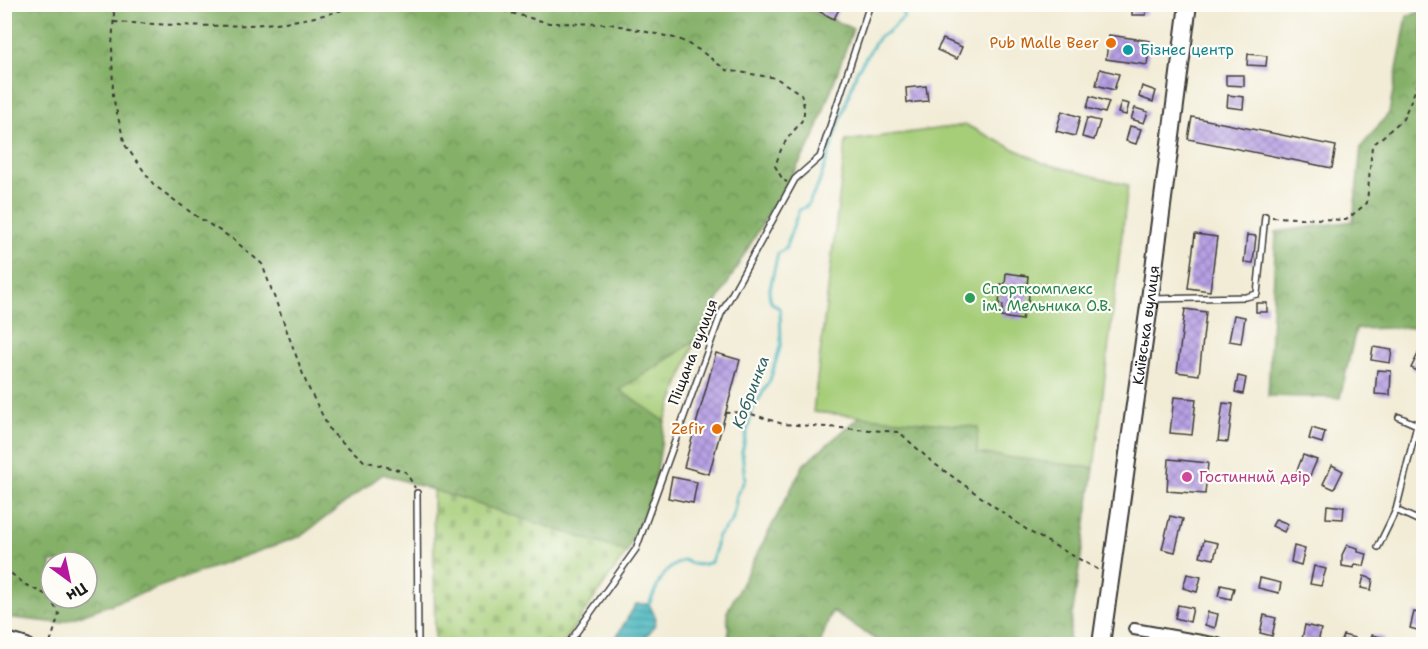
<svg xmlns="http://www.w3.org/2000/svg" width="1428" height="649" font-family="'Shantell Sans',sans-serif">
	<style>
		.forest { fill: url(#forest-crowns); stroke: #506642; stroke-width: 1.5; fill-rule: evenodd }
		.cemetery { fill: url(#cemetery-stones); stroke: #61744a; stroke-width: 1.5 }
		.park { fill: url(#park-tufts); stroke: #61744a; stroke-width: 1.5 }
		.pitch { fill: #a6cd78; stroke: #61744a; stroke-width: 1.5 }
		.water { fill: url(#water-rules); stroke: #31696d; stroke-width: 1.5 }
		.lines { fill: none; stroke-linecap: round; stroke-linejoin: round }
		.stream { stroke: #46b6be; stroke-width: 3 }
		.building { fill: url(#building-cross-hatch) }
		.lane-casing { stroke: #3c3b38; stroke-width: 8 }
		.street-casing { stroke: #3c3b38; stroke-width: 14 }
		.primary-casing { stroke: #3c3b38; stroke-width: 20 }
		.path { stroke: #3c3b38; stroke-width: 2; stroke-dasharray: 4.5 4.5; stroke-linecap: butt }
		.lane { stroke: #fff; stroke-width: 5 }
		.street { stroke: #fff; stroke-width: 10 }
		.primary { stroke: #fff; stroke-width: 16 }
		.food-dot { fill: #e8710a; stroke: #fdfcf7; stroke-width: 2 }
		.culture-dot { fill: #0f9aa8; stroke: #fdfcf7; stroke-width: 2 }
		.leisure-dot { fill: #2e9e5b; stroke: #fdfcf7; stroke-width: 2 }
		.hotel-dot { fill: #d1479c; stroke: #fdfcf7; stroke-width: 2 }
		.labels { text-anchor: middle; stroke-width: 4.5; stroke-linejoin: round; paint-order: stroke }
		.food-label { font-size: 15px; fill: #c56008; stroke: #fdfcf7; text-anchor: end }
		.culture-label { font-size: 15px; fill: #0d838f; stroke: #fdfcf7; text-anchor: start }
		.leisure-label { font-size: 15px; fill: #27864d; stroke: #fdfcf7; text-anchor: start }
		.street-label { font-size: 15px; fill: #1c1c1c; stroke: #fdfcf7 }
		.hotel-label { font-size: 15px; fill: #b23c85; stroke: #fdfcf7; text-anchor: start }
		.water-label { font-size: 16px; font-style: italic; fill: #2f6165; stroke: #fdfcf7 }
	</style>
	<defs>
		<pattern id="forest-crowns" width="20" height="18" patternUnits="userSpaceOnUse" patternTransform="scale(1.5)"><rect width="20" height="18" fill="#84b068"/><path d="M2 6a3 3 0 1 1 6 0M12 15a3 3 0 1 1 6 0" fill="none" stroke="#6b8e55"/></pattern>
		<pattern id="cemetery-stones" width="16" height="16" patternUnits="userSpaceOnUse" patternTransform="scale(1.5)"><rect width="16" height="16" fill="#a6cd78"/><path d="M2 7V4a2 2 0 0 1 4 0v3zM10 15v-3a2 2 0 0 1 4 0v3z" fill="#8eaf67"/></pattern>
		<pattern id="park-tufts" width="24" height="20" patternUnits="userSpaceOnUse" patternTransform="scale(1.5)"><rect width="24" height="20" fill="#a6cd78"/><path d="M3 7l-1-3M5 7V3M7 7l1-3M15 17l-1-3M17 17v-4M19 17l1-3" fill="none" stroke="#8eaf67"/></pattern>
		<pattern id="water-rules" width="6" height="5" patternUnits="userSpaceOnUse" patternTransform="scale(1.5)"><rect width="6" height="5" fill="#46b6be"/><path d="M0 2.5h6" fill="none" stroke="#3a939a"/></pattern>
		<pattern id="building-cross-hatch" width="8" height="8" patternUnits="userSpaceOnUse" patternTransform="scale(1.5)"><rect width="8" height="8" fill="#b8a1e5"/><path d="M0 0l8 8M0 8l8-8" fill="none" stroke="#9582b9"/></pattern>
	</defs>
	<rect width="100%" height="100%" fill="#fdfcf7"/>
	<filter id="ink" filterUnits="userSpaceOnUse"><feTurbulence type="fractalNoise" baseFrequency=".0167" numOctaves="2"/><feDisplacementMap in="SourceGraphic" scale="12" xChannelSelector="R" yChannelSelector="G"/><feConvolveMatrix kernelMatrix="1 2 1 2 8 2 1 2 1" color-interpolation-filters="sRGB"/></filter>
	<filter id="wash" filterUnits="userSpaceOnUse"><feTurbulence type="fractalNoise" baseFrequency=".008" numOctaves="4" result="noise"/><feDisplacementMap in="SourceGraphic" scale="24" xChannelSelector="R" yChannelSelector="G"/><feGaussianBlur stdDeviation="1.35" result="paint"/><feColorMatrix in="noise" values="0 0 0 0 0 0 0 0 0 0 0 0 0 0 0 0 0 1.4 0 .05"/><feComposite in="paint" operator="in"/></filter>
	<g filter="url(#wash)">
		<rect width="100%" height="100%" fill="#f2ecd6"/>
		<g class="forest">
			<path d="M214,4L241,11L292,4H796L853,29L813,140L748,248L695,341L620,390L665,421L654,489L627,552L383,474L301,536L59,623L5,617V5ZM51,562H87V598H51Z"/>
			<path d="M1423,11V327L1356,329L1340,398L1268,396L1276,232L1353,221L1361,147L1389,113L1407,16Z"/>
			<path d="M861,416L978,427L977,453L1094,468L1068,644H882L832,611L820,644H727L729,641L727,612L804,464Z"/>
		</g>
		<path class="cemetery" d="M433,490L627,552L562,644H435Z"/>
		<path class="park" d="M695,341L665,421L620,390Z"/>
		<path class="pitch" d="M966,125L1043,163L1128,185L1094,468L977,453L978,427L813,412L846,141Z"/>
		<path class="water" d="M636,604H649L656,618L654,627L640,644H612Z"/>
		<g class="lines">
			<path class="stream" d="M649,604C660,582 660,571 684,560C694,566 700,566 711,562L715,552L717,537L732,521L737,495L745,479L742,452L752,411L770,380L781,344L780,309L771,302L769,293L778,253L785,249L799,210L807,206L818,186L857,71L879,37L888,32L904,17L903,12L914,4"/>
		</g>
		<g id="blocks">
			<g class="building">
				<path d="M814,4H840L841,5L834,19L812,8Z"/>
				<path d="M1132,5H1147L1146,15H1132Z"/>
				<path d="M1109,35L1150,41L1147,65L1106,59Z"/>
				<path d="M943,39L962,47L957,59L937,50Z"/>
				<path d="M1248,54L1267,56L1266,66L1247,65Z"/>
				<path d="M1100,69L1119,74L1114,90L1096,85Z"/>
				<path d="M1226,75H1244V86L1226,85Z"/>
				<path d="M926,86L928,101L907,103L906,88Z"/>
				<path d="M1142,86L1156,91L1153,102L1139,97Z"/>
				<path d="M1228,95L1244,97L1243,109L1227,107Z"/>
				<path d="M1090,96L1109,102L1105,113L1087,108Z"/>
				<path d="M1121,102L1129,104L1126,115L1118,113Z"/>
				<path d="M1135,108L1148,112L1144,123L1131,119Z"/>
				<path d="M1062,111L1080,117L1075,136L1056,131Z"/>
				<path d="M1192,117L1336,146L1332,168L1188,139Z"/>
				<path d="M1087,118L1100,121L1094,140L1082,137Z"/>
				<path d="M1130,126L1141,129L1136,144L1126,141Z"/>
				<path d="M1195,234L1217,237L1210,291L1188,288Z"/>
				<path d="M1247,235L1256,236L1253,263L1244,262Z"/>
				<path d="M1006,273L1028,276L1027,287L1030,288L1027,309H1024L1022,320L1001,317L1003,305L999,304L1001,284L1005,285Z"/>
				<rect x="1256" y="303" width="11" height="9"/>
				<path d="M1185,309L1206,312L1199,375L1177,372Z"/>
				<path d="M1234,315L1245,317L1241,343L1229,341Z"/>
				<path d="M1373,347L1392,350L1390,363L1371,360Z"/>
				<path d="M1419,352L1424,355V374L1411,368Z"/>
				<path d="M716,353L740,360L709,474L684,467Z"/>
				<path d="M1377,370L1391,371L1390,395L1375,394Z"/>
				<path d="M1238,376L1246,378L1243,394L1235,392Z"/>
				<path d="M1174,397L1196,399L1192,435L1170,433Z"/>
				<path d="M1223,403L1233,404L1228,442L1218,441Z"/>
				<path d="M1312,428L1325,432L1322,443L1309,439Z"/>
				<path d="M1303,455L1317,460L1309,478L1296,473Z"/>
				<path d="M1169,459L1208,463L1205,494L1167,491Z"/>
				<path d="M1332,465L1343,471L1334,489L1323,484Z"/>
				<path d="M672,477L697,482L693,503L668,498Z"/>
				<path d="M1327,505L1344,507L1343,519L1326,518Z"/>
				<path d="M1170,516L1183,519L1175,552L1162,549Z"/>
				<path d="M1276,519L1288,524L1284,532L1272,526Z"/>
				<path d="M1204,540L1218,543L1214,559L1200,556Z"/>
				<path d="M1347,545L1358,548V552L1367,554L1364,566L1355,564L1354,568L1342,566V555Z"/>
				<path d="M1294,546L1305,549L1301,565L1291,562Z"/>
				<path d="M1314,566L1326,569L1321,586L1310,584Z"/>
				<path d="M1187,574L1201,577L1197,592L1183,588Z"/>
				<path d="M1364,576L1373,579L1371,590L1361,588Z"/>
				<path d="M1260,578L1281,583L1279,593L1258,588Z"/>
				<path d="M1221,585L1234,588L1231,599L1218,596Z"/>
				<path d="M1178,605L1193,608L1190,622L1175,618Z"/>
				<path d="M1208,612L1218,614L1215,628L1205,625Z"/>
				<path d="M1414,612L1424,614V632L1410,628Z"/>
				<path d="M1264,615L1276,618L1272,636L1260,633Z"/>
				<path d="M1305,625L1321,629L1318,643L1302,639Z"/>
				<path d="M1343,635L1355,638L1353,644H1340Z"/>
				<path d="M1372,635L1385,638L1383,644H1369Z"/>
			</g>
		</g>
	</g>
	<g filter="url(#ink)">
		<use href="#blocks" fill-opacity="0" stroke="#3c3b38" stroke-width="1.5"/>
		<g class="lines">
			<g class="lane-casing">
				<g id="lane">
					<path d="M1151,299L1246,297L1257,294L1265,216"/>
					<path d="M1399,417L1417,425L1396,510L1424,523"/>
					<path d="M417,493L418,644"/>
					<path d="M1378,547L1396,510"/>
					<path d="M568,644L636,549L721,314L795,179L820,157L870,4"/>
				</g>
			</g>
			<g class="street-casing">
				<g id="street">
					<path d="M1134,629L1218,644"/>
					<path d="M4,637L27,644"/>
				</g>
			</g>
			<g class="primary-casing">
				<g id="primary">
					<path id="s1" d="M1101,644L1150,299L1188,4"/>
				</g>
			</g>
			<g class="path">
				<path d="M109,4L114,13L112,47L113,97L125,145L154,185L193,214L233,239L262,264L307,385L331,432L364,461L406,472L415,488"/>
				<path d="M477,4L549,23L611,24L679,39L701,51L726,70L776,78L801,94C810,124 798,121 784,144C780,150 778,159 775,166L783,180L787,182"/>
				<path d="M114,22C194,26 284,33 360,4"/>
				<path d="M1272,217L1346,220L1367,203L1372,146L1403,119L1424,70"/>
				<path d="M725,413L745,412L783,424L899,432L932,462L1030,532L1099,570"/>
				<path d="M4,568L26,585L49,596L59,614L50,644"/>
			</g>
			<use href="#lane" class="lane"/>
			<use href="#street" class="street"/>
			<use href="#primary" class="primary"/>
		</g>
	</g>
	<g class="food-dot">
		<circle cx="1111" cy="43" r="6"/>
		<circle cx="717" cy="429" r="6"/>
	</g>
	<circle class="culture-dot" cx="1128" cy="50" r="6"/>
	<circle class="leisure-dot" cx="970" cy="298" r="6"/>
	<circle class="hotel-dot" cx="1187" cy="477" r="6"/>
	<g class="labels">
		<g class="food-label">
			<text x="1099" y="48">Pub Malle Beer</text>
			<text x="705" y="434">Zefir</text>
		</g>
		<g class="culture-label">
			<text x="1140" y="55">Бізнес центр</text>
		</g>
		<g class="leisure-label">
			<text x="982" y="294">Спорткомплекс<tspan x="982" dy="17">ім. Мельника О.В.</tspan></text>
		</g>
		<g class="street-label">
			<text dy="5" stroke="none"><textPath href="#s1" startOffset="322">Київська вулиця</textPath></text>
			<text transform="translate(693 352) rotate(-69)" y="5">Піщана вулиця</text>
		</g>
		<g class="hotel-label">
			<text x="1199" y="482">Гостинний двір</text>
		</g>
		<g class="water-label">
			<text transform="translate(750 392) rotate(-69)" y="6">Кобринка</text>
		</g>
	</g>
	<rect width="1428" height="649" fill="none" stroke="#fdfcf7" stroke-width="24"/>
	<g transform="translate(69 580) rotate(147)"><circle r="28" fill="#fdfcf7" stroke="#a3a29f" stroke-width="1.5"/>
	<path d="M0-4.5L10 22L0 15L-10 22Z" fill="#b5179e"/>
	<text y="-9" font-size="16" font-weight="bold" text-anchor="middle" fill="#1c1c1c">Пн</text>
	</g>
</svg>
